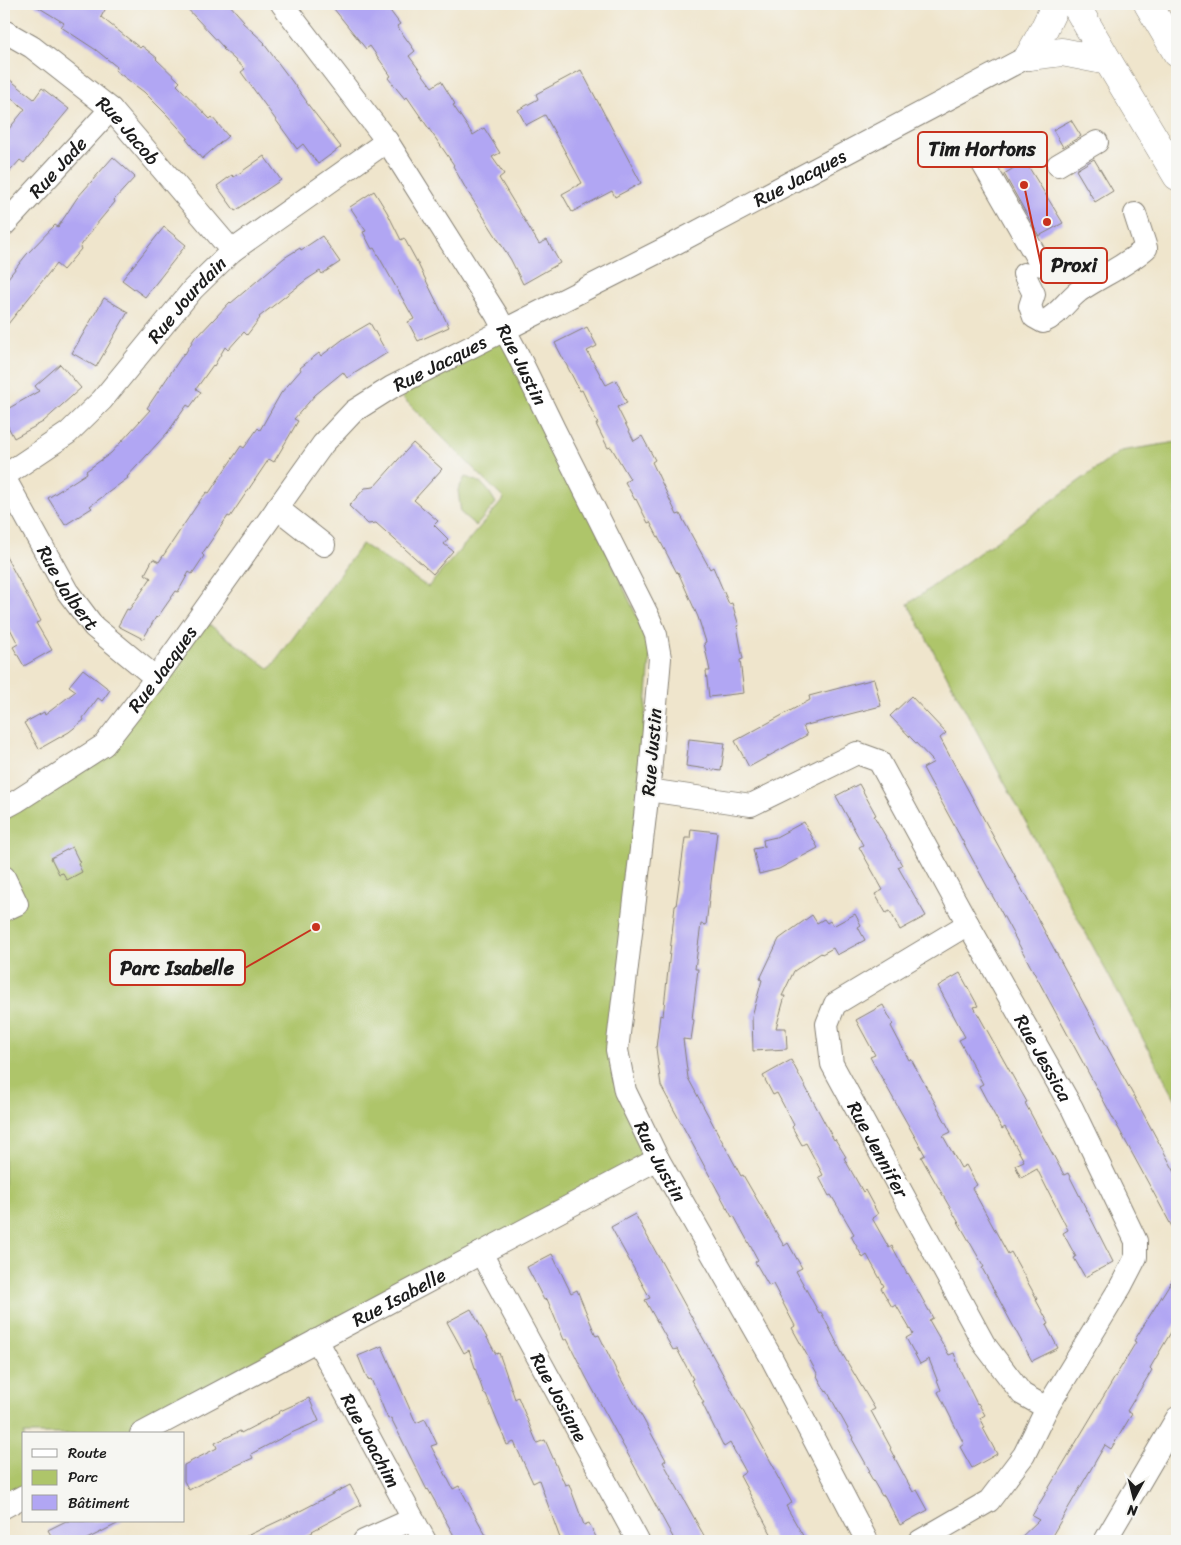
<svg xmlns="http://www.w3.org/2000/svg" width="1181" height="1545" font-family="Sriracha,sans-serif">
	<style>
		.green { fill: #aec56a; stroke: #657043 }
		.building { fill: #b1a6f3 }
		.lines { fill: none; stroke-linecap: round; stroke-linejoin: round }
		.minor-casing { stroke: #868074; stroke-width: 24 }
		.major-casing { stroke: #868074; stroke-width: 29 }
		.highway-casing { stroke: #868074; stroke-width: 29 }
		.minor { stroke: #fff; stroke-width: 22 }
		.major { stroke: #fff; stroke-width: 28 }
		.highway { stroke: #fff; stroke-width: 28 }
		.labels { text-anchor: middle; stroke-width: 4; stroke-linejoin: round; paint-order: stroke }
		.street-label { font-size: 19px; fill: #1c1c1c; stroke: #f6f6f2 }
		.leader { fill: none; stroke: #c8321e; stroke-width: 2 }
		.callout-dot { fill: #c8321e; stroke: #f6f6f2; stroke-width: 2 }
		.callout { fill: #f6f6f2; stroke: #c8321e; stroke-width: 2 }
		.callout-label { font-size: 20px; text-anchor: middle; font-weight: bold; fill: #1c1c1c }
	</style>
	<rect width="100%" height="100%" fill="#f6f6f2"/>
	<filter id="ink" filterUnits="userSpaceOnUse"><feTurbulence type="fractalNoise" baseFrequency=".02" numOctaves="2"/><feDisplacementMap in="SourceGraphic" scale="10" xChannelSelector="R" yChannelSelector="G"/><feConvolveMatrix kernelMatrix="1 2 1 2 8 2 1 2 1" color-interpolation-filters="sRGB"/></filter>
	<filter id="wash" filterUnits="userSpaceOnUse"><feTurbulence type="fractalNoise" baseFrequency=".0096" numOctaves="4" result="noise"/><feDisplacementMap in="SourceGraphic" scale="20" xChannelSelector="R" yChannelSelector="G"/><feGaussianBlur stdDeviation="1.12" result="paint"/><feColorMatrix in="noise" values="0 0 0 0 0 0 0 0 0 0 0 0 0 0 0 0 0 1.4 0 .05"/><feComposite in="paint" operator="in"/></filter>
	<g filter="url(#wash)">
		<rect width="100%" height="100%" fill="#efe5cc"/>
		<g class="green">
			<path d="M503,326L651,647L617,1050L658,1159L141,1434H24V1496L4,1507V804L104,745L199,617L270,669L362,544L428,587L504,499L392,387Z"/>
			<path d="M1177,442V1102L908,604L1121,451Z"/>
			<path d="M465,477C483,481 487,488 496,503L476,526L461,513L458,490Z"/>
		</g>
		<g id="blocks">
			<g class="building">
				<path d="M33,4H99L106,8L101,17L140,48L142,46L157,58L156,59L180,82L177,85L210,119L212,117L228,136L202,159L186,139L188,138L167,115L144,92L115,70L117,67L96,50L61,27L64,23Z"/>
				<path d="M183,4H229L244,21L242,22L265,43L264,44L291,80L307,102H306L341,147L318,164L303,144L297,149L241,72L245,69L223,49L224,48Z"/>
				<path d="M330,4H385L400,24L397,26L415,51L409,56L432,87L441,81L455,104L453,105L473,135L484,128L500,153L492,157L504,174L499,178L539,244L547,240L560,263L523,284L511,260L466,189L453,166L454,165L407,97L405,99L388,78L391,76L370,46L366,49Z"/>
				<path d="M581,70L641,183L615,197L612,191L572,212L562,194L582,183L545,115L526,125L518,110L538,99L536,94Z"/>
				<path d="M4,75L34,99L42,88L69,109L24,163L20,160L4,178V135L25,109L4,92Z"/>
				<path d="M1071,120L1081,136L1063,147L1053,130Z"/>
				<path d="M264,156L281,180L235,211L217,186L232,175L234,177Z"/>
				<path d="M113,157L135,177L114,200L115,202L95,226L80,247L81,249L63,270L56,264L4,329V283L27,254L55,225L58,227L77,198Z"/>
				<path d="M1094,159L1113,191L1095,202L1076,170Z"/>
				<path d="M1025,161L1063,223L1039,236L1004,174Z"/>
				<path d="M374,191L387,212L401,240L404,238L416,260L449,327L418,341L408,322L414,319L374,248L372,249L363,232L366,231L350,207Z"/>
				<path d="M164,227L186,245L145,297L122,280Z"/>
				<path d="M322,236L340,262L322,274L320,271L306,280L259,317L260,318L247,335L244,332L228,350L225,347L214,366L213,365L196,389L201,392L190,407L187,405L168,432L127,477L128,478L90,506L92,508L65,525L48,498L87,473L86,471L111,453L150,410L147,408L184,353L185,354L196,335L198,336L230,302L231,303L284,258L300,248L301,250Z"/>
				<path d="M104,298L128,312L96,367L72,353Z"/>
				<path d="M370,323L387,353L347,378L343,372L315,395L294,419L298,421L274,462L269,459L230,517L228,516L202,554L204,556L192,574L189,572L178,592L176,591L157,618L156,617L143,639L118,626L127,609L129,610L151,578L145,574L153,559L159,562L201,499L207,492L209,493L241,446L244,448L258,428L260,430L281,393L301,370L300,368L319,353L321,356L346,337Z"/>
				<path d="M587,327L597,346L587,351L606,385L616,380L627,403L617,407L634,441L642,436L655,460L652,462L677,515L680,514L710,569L713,567L729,604L732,603L739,626H737L743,659L740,660L744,693L709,697L706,671H710L704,643L706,642L698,617L678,572L677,573L650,522L648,523L636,499L635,500L625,482L630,479L611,447L608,448L596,424H598L582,390L580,391L555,343Z"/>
				<path d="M60,364L81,388L43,422L14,438L4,419V411L39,391L35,386Z"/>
				<path d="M413,443L442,469L414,500L438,521L434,525L448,539L444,544L453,551L433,574L376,523L368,524L349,506L365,488L374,487Z"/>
				<path d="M4,553L41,621L36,623L52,650L24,666L13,647L18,644L4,617Z"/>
				<path d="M83,669L110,690L102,701L98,698L83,718L84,720L69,732L39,749L24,723L44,712L45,715L76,691L69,686Z"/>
				<path d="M874,679L881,706L803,726L807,735L749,767L735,741L810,700L809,696Z"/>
				<path d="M911,696L946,733L940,738L1177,1176V1236L923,768L934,762L890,716Z"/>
				<path d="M689,739L725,743L721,771L686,766Z"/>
				<path d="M859,784L876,815L874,816L902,865L898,867L926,916L900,930L890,911L886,913L875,894L883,890L859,847L863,845L836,796Z"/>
				<path d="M804,822L818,848L779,869L759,874L753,849L764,847L763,840L776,837Z"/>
				<path d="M691,829L717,832L706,925L701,924L695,969H698L692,1019L694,1020L691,1040L683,1039L688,1078L741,1176L743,1175L784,1246L788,1243L802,1268L796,1271L819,1313L821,1312L843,1355L875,1409L871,1411L891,1448L890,1449L913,1492L917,1490L928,1510L900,1525L884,1495L882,1496L868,1472L870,1471L852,1439L853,1438L827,1391L826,1392L817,1376L818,1375L792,1328L795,1326L773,1284L769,1286L755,1262L758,1260L734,1216L732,1217L661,1086L656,1048L660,1015L663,1016L675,906H676L685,838H690Z"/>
				<path d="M72,847L80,863L78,864L82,872L67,880L63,873L59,874L51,858Z"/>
				<path d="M855,914L861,925L858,927L865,940L837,955L833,948L822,954L821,953L794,971L782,996H785L776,1028H786L787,1049L753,1051L752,1016L762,980L760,979L779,939L812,915L817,923L824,919L827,923L830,921L833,926Z"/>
				<path d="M960,973L978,1006L974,1007L1027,1102L1025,1103L1064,1175L1068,1173L1113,1262L1085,1277L1074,1258L1076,1257L1063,1233L1068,1230L1037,1169L1021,1178L1015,1165L1024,1161L1005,1127L1002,1129L979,1086L983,1084L959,1040L965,1037L938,986Z"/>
				<path d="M883,1005L893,1024L891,1026L909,1060L911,1059L917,1070L951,1132L943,1136L961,1168L966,1165L977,1185L972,1188L1008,1254L1011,1252L1037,1299L1036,1300L1049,1324L1046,1325L1058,1348L1032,1361L982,1268L984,1267L921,1157L925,1155L870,1057L875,1055L856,1020Z"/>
				<path d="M791,1060L834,1140L835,1139L846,1157L844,1158L863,1192L865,1190L878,1214L872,1218L889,1248L892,1246L907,1274L908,1273L933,1318L929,1320L949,1355L954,1353L960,1370L977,1404L978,1403L985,1415L980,1418L985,1427L983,1428L997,1454L972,1468L960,1447L964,1444L938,1392L941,1390L929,1359L920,1364L906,1338L913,1334L896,1305L892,1307L881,1288L884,1286L867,1255L863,1258L851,1236L854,1234L831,1195L829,1196L819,1177L823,1175L806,1143L802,1145L792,1127L794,1125L777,1093L773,1095L763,1076Z"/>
				<path d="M635,1214L776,1471L775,1472L792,1503L786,1506L806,1541H775L740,1476L746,1472L730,1443L724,1447L702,1403H704L691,1380L693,1379L677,1349L673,1350L645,1300L650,1298L611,1227Z"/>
				<path d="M552,1254L571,1293L577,1290L596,1336L599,1335L616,1370L666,1460L663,1462L707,1541H675L586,1377L567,1339L564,1340L547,1299L544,1300L527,1267Z"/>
				<path d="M1177,1272V1322L1150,1368L1152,1370L1127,1411L1132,1414L1111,1449L1105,1445L1049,1541H1017L1039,1520L1032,1516L1136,1342L1134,1341Z"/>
				<path d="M471,1309L496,1354L499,1353L515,1399L518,1397L537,1443L545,1440L565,1485L569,1484L584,1525L589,1523L598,1541H561L539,1480L533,1483L514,1442L507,1445L486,1394H484L469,1350L464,1353L447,1322Z"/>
				<path d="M382,1346L416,1423L425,1419L437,1444L431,1446L453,1489L459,1486L489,1541H457L428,1489L427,1490L391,1418L388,1419L371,1379L368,1380L358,1356Z"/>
				<path d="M309,1398L319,1421L289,1434L251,1454L253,1458L218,1474L189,1490L184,1481V1465L217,1448L215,1443L240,1431L241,1433L279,1413L278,1412Z"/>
				<path d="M350,1485L361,1505L312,1531L313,1532L295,1541H236L302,1510Z"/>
				<path d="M66,1521H123L83,1541H54L48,1530Z"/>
			</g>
		</g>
	</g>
	<g filter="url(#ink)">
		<use href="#blocks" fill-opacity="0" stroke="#868074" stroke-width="1"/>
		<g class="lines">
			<g class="minor-casing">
				<g id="minor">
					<path id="s1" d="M282,4L387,141L496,314L517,353L554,429L648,616L656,635L660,658L650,774L617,1050L625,1091L658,1159L771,1357L867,1541"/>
					<path id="s2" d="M4,31L32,47L111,109L232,251"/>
					<path d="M979,157L1041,265"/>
					<path d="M1058,165L1097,142"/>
					<path id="s3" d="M4,225L111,109"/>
					<path d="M1024,274L1034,294L1030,306L1034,317L1043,322C1059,315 1066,301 1079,291C1101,276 1126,266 1146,248L1135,214"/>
					<path id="s4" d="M4,476L68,433L102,400L193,289L232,251L387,141"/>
					<path id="s5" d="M4,477L67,591L94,627L156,678"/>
					<path d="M277,508L324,545"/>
					<path id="s6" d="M648,790L751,805L857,753L879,761L968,924L1072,1108L1136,1241V1257L1121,1286L1047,1408L1024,1455L989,1501L920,1541"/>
					<path id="s7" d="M4,808L17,801L104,745L156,678L323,444L354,411L392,387L676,243L1029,56"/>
					<path d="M4,877L17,904L4,910"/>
					<path id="s8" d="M968,924L835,1004L827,1024L832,1064L984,1344L1022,1394L1047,1408"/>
					<path id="s9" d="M481,1253L638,1541"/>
					<path id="s10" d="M317,1340L425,1541"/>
					<path id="s11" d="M141,1434L658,1159"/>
					<path d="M4,1507L24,1496"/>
					<path d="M364,1541L413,1519"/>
					<path d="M1105,1541L1177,1418"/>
				</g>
			</g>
			<g class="major-casing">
				<g id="major">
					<path d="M1075,4L1108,61L1177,176"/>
					<path d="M1029,56L1062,52L1108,61"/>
					<path d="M1029,56L1044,29L1056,4"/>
				</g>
			</g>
			<g class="highway-casing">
				<path id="highway" d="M1148,4L1177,53"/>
			</g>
			<use href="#minor" class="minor"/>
			<use href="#major" class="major"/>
			<use href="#highway" class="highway"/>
		</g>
	</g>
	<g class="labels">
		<g class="street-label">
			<text dy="7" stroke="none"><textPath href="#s2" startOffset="160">Rue Jacob</textPath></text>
			<text dy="7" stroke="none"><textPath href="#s3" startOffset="79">Rue Jade</textPath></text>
			<text dy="7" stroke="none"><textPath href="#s7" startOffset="1039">Rue Jacques</textPath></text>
			<text dy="7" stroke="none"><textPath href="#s4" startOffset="256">Rue Jourdain</textPath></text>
			<text dy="7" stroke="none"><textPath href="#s7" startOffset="634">Rue Jacques</textPath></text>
			<text dy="7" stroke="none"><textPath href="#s1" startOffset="434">Rue Justin</textPath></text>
			<text dy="7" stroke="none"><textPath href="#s5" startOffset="128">Rue Jalbert</textPath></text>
			<text dy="7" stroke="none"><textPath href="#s7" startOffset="214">Rue Jacques</textPath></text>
			<text transform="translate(651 752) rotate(-85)" y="7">Rue Justin</text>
			<text dy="7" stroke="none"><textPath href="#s6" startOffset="585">Rue Jessica</textPath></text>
			<text dy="7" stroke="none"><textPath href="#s8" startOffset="314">Rue Jennifer</textPath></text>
			<text dy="7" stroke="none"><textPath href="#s1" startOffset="1274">Rue Justin</textPath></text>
			<text dy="7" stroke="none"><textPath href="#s11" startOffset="292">Rue Isabelle</textPath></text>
			<text dy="7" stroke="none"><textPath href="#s9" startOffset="164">Rue Josiane</textPath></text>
			<text dy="7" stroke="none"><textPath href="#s10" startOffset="114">Rue Joachim</textPath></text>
		</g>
	</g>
	<path class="leader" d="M1047 222L1047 149M1024 185L1041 265M316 927L245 968"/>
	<g class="callout-dot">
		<circle cx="1047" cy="222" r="5"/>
		<circle cx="1024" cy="185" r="5"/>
		<circle cx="316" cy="927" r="5"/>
	</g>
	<g class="callout">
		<rect x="918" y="132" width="129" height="35" rx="5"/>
		<rect x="1041" y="248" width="66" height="35" rx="5"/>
		<rect x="110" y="950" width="135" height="35" rx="5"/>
	</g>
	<g class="callout-label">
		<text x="982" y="156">Tim Hortons</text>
		<text x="1074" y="272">Proxi</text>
		<text x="177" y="975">Parc Isabelle</text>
	</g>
	<rect width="1181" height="1545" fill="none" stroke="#f6f6f2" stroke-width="20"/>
	<rect x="22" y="1432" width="162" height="90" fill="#f6f6f2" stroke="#9f9f9c"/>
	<rect x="32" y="1449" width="25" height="8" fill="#ffffff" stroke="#9f9f9c"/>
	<text x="68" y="1458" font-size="15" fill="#1c1c1c">Route</text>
	<rect x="32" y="1470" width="25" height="15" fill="#aec56a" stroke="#9f9f9c"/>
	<text x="68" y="1482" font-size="15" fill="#1c1c1c">Parc</text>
	<rect x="32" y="1495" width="25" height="15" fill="#b1a6f3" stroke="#9f9f9c"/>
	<text x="68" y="1508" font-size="15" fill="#1c1c1c">Bâtiment</text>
	<g transform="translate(1134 1498) rotate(187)" stroke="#f6f6f2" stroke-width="4" paint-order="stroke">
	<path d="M0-4L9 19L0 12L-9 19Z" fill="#1c1c1c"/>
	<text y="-8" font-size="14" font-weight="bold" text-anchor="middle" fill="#1c1c1c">N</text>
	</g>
</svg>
